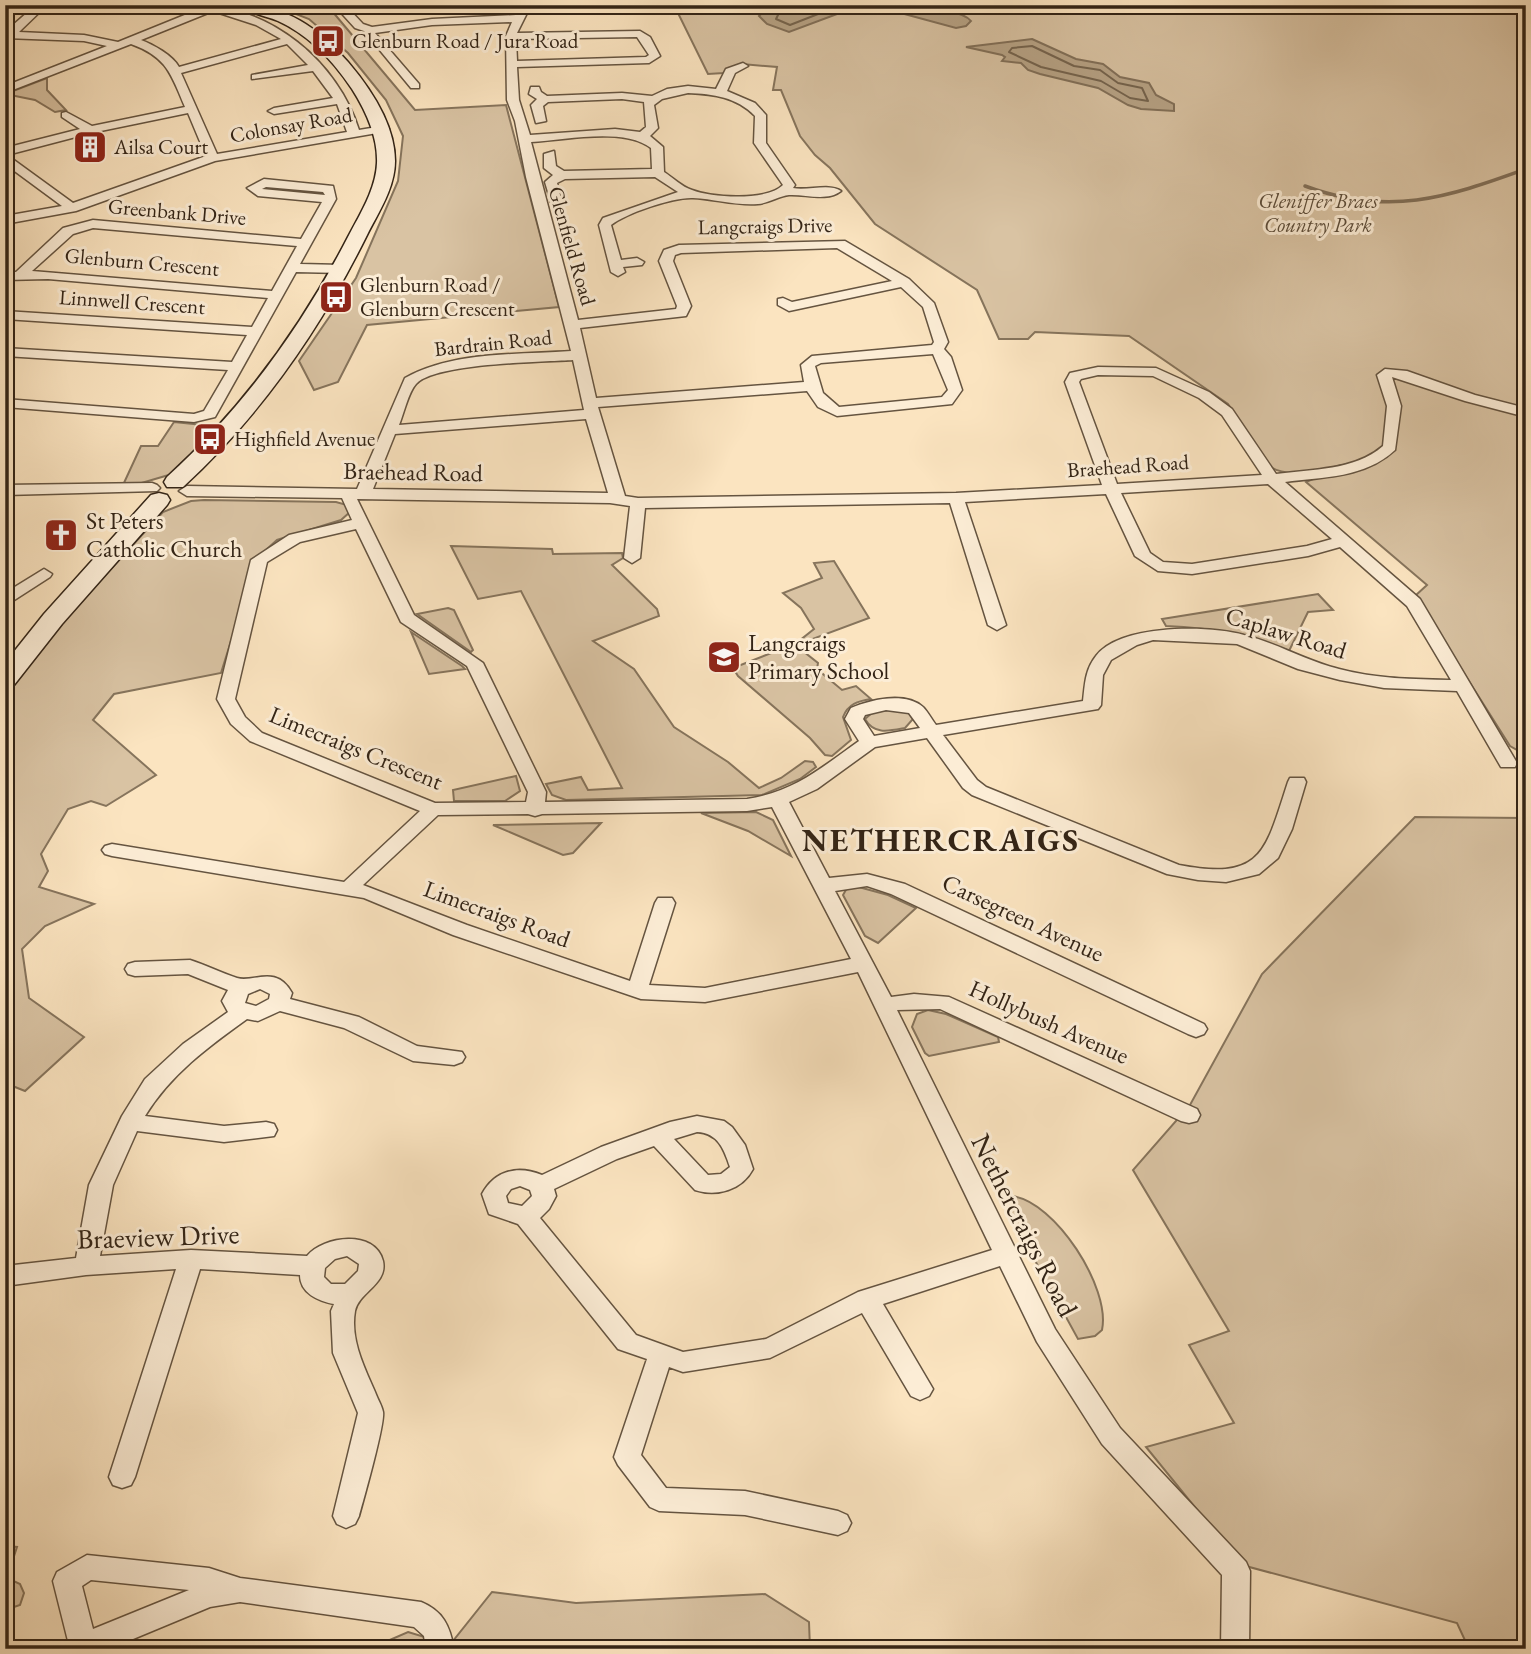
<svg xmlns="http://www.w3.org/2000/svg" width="1531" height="1654" font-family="'EB Garamond',serif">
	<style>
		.green { fill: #d9c3a3; stroke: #86745c; stroke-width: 2 }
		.water { fill: #b7a386; stroke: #827059; stroke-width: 2 }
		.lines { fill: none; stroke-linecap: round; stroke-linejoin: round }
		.shore { stroke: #75644e; stroke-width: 2 }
		.stream { stroke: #827059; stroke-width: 3.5 }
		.street-casing { stroke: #655440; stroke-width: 3 }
		.secondary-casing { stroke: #332416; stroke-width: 3 }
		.street { fill: #fcedd6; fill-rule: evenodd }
		.secondary { fill: #fcedd6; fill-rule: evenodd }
		.labels { text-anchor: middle; stroke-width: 6; stroke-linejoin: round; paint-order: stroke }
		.far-poi-label { font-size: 21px; fill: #332416; stroke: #fcedd6; text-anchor: start }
		.far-street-label { font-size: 21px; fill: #332416; stroke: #fcedd6 }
		.far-park-label { font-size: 21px; font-style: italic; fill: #5c4c39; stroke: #fcedd6 }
		.street-label { font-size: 24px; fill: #332416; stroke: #fcedd6 }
		.poi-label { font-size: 24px; fill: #332416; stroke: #fcedd6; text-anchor: start }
		.near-street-label { font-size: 28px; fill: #332416; stroke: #fcedd6 }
		.district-label { font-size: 32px; font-weight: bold; letter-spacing: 2px; fill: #332416; stroke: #fcedd6 }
	</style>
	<rect width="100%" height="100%" fill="#fbe4c0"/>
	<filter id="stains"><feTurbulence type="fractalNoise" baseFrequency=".00286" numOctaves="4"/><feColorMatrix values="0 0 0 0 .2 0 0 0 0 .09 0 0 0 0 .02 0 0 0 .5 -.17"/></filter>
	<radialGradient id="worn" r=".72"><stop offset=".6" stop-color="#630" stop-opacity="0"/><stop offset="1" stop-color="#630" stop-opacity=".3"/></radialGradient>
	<g class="green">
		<path d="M273,5H327L415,110L506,105L559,307L367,325L338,382L314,390L299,361L356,278L398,181L403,136L386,100L348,53L309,19Z"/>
		<path d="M674,5H1526V755L1510,746L1415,596L1427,585L1306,482L1347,464C1322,469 1290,481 1267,465L1228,404L1129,336L1035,332L1028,339H999L977,290L875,224L830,168L815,155L800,136L781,90H773L777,67L742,64L724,73L708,74Z"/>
		<path d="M47,78V90L66,110L55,112L35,100L5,94Z"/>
		<path d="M174,422L213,426L202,438L201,454L172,474L128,487L123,485L141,446H158Z"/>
		<path d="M204,500L336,502L347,505L350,512L341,520L277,540L257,558L221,673L114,694L93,720L156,775L106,806L91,801L68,809L41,854L48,871L39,887L94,904L45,926L22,949L29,998L84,1037L25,1091L5,1083V690L43,643L163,512L191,501Z"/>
		<path d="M451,546L552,549L553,554L622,553L623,558L612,565L657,609L659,616L593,641L634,669L674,727L728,762L759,788L781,778L805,761L813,762L816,767L800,779L762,795L566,800L552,795L546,784L581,777L588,790L622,788L521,591L478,599Z"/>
		<path d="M834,561L869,618L802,643L799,641L814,629L801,608L783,593L822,578L814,563Z"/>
		<path d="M1318,594L1333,610L1308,612L1289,651C1248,633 1210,628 1166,626L1162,619Z"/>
		<path d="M448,608L454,610L473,650L471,652L417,614Z"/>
		<path d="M411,632L462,666L465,669L429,674Z"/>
		<path d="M794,644L818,663L817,669L842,690L856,686L871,699C858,701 848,704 843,717L851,740L832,756L825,755L810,738L738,676L733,668Z"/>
		<path d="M899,709L908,712L913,719L905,728C889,731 874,735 865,719L873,712Z"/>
		<path d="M516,776L520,791L505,801H454L453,790Z"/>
		<path d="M756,812L773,820L791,856L748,831L701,813Z"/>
		<path d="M1415,817L1526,818V1649H1469L1457,1623L1242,1565L1146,1447L1234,1423L1189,1345L1229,1331L1133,1170L1190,1105L1262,974Z"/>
		<path d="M601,823L573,853L563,855L493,825Z"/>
		<path d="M855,886L888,895L916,908L878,943L865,936L843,895L847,888Z"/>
		<path d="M928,1010L946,1014L998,1037L999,1042L929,1056L925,1053L912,1027L917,1014Z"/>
		<path d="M1012,1196C1055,1201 1111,1288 1102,1330L1095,1336L1078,1339L1003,1202Z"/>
		<path d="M5,1546L17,1547L7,1578L20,1584L24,1593L20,1605L5,1610Z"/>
		<path d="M492,1592L576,1603L765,1594L809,1622L810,1649H455L453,1641Z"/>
		<path d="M408,1632L428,1638L434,1649H369Z"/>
	</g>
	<g class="water">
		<path d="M788,5C820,5 955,0 971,21L966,26L956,28L897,12L868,10L837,14L789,32L767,24L759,16L763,12Z"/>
		<path d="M1032,39L1076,59L1103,64L1120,77L1149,83L1156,95L1174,104V111L1141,109L1128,105L1098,88L1040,74L1028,70L1021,63L1002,61L1005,57L1002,55L966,47Z"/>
	</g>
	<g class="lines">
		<g class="shore">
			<path d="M783,5L776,19L790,25L841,5"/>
			<path d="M1032,46L1074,66L1100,70L1118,83L1142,88L1148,101L1130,98L1101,81L1041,67L1009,52L1012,48Z"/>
		</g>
		<path class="stream" d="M1305,186C1388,217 1446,198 1526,169"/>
		<g class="street-casing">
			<g id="street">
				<path d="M8,5H19L5,16Z"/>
				<path d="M36,5H47L19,32L84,35L118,42L202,8L196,5C270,5 338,62 359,130L383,126L389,129L383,132L215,161L76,211L5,224V216L62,206L5,164V148L80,129L62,117V113L66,112L92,126L185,107C171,74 167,57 131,44L5,93V86L107,46L84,41L5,38V32ZM213,11L256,25L281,39L179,67C172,55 154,45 141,40ZM287,44L308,65L252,75V79L313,71L333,98L274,108L268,111L274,114L337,104L347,132L217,154L181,73ZM188,113L206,156L73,203L7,155L91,133Z"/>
				<path d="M334,5H345L363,24L372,27L432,19L516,15L522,5H639L638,10L634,11L527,13L517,33L640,31L650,37L660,56L649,63L517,67L519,100L530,135L615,129L640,132L646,127L644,102L622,99L548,102L543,106L546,121L536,123L531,105L537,99L529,94L531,87H539L541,92L547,96L622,93L652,96L667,89L688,86L716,89L726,69L743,63L748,66L735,73L727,91L755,103L766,115V143L795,185L793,188C807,191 830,183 841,191C827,202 805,194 789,195C779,196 769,203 758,204C736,206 715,199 693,198C673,197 627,213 611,225L621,260L637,258L644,262L642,265L623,267L625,272L618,276L611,272L599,225L603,218L678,192L655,177L565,179L557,183L561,199L559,202H551L545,182L553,175L544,168V154L554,151L556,166L564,171L652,169L651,148C624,127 565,140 531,142L578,320L676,309L677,306L659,261L664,250L679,245L845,241L909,279L934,303L948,342L944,349L951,357L962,390L952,404L837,416L818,407L807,391L598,407L625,496L638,498L956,493L1102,485L1065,382L1070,373L1098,367L1156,368L1209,392L1232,409L1276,474C1312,469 1354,471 1383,446L1387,406L1377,375L1385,369L1407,371L1475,395L1526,408V417L1465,401L1392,377L1401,406L1395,450C1365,478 1324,477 1285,482L1420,599L1517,763L1515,767H1501L1457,691L1384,688L1340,680L1298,669L1237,644L1153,640L1137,645L1111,660L1103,675L1101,705L1098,709L943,735L977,780L986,787L1179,865C1263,881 1265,852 1288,782L1290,778H1304L1306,782L1292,829L1278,858L1259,874L1226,882L1198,880L1167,874L972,795L963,788L927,738L875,747L817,789L789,802L829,878L867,874L905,884L1204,1024L1207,1029L1204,1034L1196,1037L1188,1034L891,894L867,886L835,891L891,997L914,994L949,997L1197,1109L1200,1115L1197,1121L1189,1123L1181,1121L940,1009L897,1010L1055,1329L1120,1428L1246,1562L1250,1571L1249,1649H1221L1222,1575L1102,1444L1037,1342L1000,1266L883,1304L933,1389L929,1396L920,1400L911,1396L862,1313L770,1358L683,1372L669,1367L641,1455L666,1488L745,1491L838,1511L847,1515L851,1523L847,1531L838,1535L745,1515L659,1511L650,1507L618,1465L614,1457L647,1359L618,1349L518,1224L489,1214L482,1194C495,1170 518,1165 542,1175L601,1147L670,1122L697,1116L724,1121L732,1127L745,1145L753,1169C742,1190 717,1197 695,1190L654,1146L617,1159L554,1189L556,1196L549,1209L540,1218L636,1335L683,1352L766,1339L858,1292L992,1250L858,972L705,1002L641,999L453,935L364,898L112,856L105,854L102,850L105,846L112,844L344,882L420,811L250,741L231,724L217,699L251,560L289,535L352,520L342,498L187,496L179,491L187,486L357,489L405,378C454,351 516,355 571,351L526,177L515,121L507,100L506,36L512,22L432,25L375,33L419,84V88H411L364,31L355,28ZM637,37L649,55L646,57L517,61L516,39ZM688,93C713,94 737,97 755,116L754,143L783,185C767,201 713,198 692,190C682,187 672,177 664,172L663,147L650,136L658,128L654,105L662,99ZM837,248L892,281L792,302L783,298L778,299V305L789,311L901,287L923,307L934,342L932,345L812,356L801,365L804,382L596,398L580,328L686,316L691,306L673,261L675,255L681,253ZM933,354L948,390L942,397L839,407L823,393L815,366L821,363ZM573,360L584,410L399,425C404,413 408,393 416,384C434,363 543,362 573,360ZM1098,375L1153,376L1199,398L1222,415L1262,475L1117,484L1079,382L1081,379ZM586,419L608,493L373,489L395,434ZM1268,484L1332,539L1307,546L1192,564L1163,562L1150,553L1121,493ZM1106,494L1135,556L1158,571L1192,574L1308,556L1340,547L1407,606L1451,680C1413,679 1376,679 1339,669C1306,661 1277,643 1244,635C1209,625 1120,624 1096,656C1085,670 1085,684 1083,701L936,725C932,720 928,712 923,707C905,691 869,700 851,708L845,719L859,741C821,768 794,792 747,799L545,802L546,792L483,663L414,615L357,499L610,503L630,506L624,558L632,563L640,558L645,508L950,503L988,625L997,630L1006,625L965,502ZM356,529L401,622L467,666L528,792L526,802L435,803L262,733L245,717L235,699L267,562L300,542ZM886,710L909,713L920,728L874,736L863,719L865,715ZM772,807L851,959L705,988L649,985L675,903L672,898H658L655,903L630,981L467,925L363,885L438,815L528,814L535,816L542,814L747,811ZM697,1132C718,1133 724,1149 730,1167L721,1174L708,1175L674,1139ZM520,1186L530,1190L532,1196L522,1206L508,1203L506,1196L511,1189Z"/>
				<path d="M264,179L333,186L336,199L300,264L342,265L349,269L342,273L296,272L215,417L194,422L5,407V399L194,414L204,411L228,370L5,356V348L232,362L247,335L5,319V311L252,327L268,298L48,279L5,280V272H16L63,228L93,220L301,239L322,202L258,196L247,188ZM266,187L323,192L325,195L262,189ZM93,228L297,246L272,291L32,271L73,234Z"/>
				<path d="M152,483L157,485L160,488L157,491L5,495V485Z"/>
				<path d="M44,569L52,574L50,577L5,606V593Z"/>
				<path d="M190,960C206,965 221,973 237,978C254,983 276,964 292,993L290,999L359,1017L417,1046L462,1052L465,1057L462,1062L454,1065L413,1061L344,1028L280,1011L258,1021L247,1019C208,1047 171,1074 145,1116L224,1126L266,1122L274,1124L277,1130L274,1136L224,1142L137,1131L113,1185L100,1256L191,1250L307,1256C323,1236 375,1229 383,1261C388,1284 359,1292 355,1311C350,1339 364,1367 375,1392C377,1398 382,1406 383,1412C385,1424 364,1498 359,1516L355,1524L346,1528L337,1524L333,1516L358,1413L333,1353L331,1311L334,1304C318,1301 300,1293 300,1275L200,1269L135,1477L131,1485L122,1488L113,1485L109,1477L176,1269L86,1275L5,1286V1266L76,1258L89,1185L122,1116L145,1079L183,1044L228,1012L222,1001L228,990L188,974L135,976L128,974L125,969L128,964L135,962ZM260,989L270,994L269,999L256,1006L245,1003L248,994ZM347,1256L359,1264L358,1271L345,1284H331L324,1277L325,1268L335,1259Z"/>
				<path d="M87,1555L209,1568L240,1578L421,1602C443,1611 450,1626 454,1649H426L424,1636L414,1627L240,1602L210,1607L109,1649H70L53,1581L57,1572ZM91,1580L189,1590L93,1629L82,1586Z"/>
			</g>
		</g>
		<g class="secondary-casing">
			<g id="secondary">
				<path d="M240,5C287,5 318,28 348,62C371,89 395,125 395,161C395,188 378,213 367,235C320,330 261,415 183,487H167L164,482L167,477C243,408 301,328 348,237C360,214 376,189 377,163C378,137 366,111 352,89C334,62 309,35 278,21C267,16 249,14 240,5Z"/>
				<path d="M159,493L167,495L170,500L167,505L62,624L14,685L5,688V663L44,614L151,495Z"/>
			</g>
		</g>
		<use href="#street" class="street"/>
		<use href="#secondary" class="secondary"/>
	</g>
	<defs>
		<g id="bus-square" transform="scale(1.75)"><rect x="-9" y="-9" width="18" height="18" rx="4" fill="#8f2418" stroke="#fcedd6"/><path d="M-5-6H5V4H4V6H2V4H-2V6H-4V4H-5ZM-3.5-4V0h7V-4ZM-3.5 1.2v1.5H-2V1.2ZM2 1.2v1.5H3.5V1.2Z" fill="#fff"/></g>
		<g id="building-square" transform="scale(1.75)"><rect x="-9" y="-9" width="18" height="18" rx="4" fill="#8f2418" stroke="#fcedd6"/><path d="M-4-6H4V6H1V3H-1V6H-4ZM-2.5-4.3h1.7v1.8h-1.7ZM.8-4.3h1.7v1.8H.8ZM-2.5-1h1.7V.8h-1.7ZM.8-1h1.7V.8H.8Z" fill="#fff"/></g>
		<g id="church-square" transform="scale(1.75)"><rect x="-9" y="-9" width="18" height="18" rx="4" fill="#8f2418" stroke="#fcedd6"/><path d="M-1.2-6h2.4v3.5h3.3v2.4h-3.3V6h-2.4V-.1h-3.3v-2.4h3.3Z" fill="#fff"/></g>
		<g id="school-square" transform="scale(1.75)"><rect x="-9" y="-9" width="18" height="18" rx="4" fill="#8f2418" stroke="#fcedd6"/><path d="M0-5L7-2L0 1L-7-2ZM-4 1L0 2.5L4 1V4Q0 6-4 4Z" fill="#fff"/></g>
	</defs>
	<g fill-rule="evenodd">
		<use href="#bus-square" x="328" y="41"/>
		<use href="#building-square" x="90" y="147"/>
		<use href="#bus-square" x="336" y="297"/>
		<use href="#bus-square" x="210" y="439"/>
		<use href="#church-square" x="61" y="535"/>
		<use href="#school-square" x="724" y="657"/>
	</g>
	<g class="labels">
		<g class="far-poi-label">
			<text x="352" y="48">Glenburn Road / Jura Road</text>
			<text x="114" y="154">Ailsa Court</text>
			<text x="360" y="292">Glenburn Road /<tspan x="360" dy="24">Glenburn Crescent</tspan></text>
			<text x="234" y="446">Highfield Avenue</text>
		</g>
		<g class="far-street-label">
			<text transform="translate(291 125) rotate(-10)" y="7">Colonsay Road</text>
			<text transform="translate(177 212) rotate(5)" y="7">Greenbank Drive</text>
			<text transform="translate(765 226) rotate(-1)" y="7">Langcraigs Drive</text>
			<text transform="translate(572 246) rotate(74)" y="7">Glenfield Road</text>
			<text transform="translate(142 262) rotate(5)" y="7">Glenburn Crescent</text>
			<text transform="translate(132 302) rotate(4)" y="7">Linnwell Crescent</text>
			<text transform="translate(493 343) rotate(-6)" y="7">Bardrain Road</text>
			<text transform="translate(1128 466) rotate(-4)" y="7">Braehead Road</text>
		</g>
		<g class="far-park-label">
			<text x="1318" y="208">Gleniffer Braes<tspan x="1318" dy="24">Country Park</tspan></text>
		</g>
		<g class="street-label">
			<text transform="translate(413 472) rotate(1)" y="8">Braehead Road</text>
			<text transform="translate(1286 633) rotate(17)" y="8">Caplaw Road</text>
			<text transform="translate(356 748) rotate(22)" y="8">Limecraigs Crescent</text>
			<text transform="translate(497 914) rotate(20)" y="8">Limecraigs Road</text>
			<text transform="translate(1023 918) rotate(25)" y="8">Carsegreen Avenue</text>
			<text transform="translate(1049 1022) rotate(24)" y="8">Hollybush Avenue</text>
		</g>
		<g class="poi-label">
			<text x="86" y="529">St Peters<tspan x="86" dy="28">Catholic Church</tspan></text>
			<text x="748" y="651">Langcraigs<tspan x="748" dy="28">Primary School</tspan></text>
		</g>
		<g class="near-street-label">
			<text transform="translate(1025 1225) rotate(63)" y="10">Nethercraigs Road</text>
			<text transform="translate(158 1236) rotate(-2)" y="10">Braeview Drive</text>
		</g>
		<g class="district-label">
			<text x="941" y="851">NETHERCRAIGS</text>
		</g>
	</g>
	<rect width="1531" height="1654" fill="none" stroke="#fbe4c0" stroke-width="28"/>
	<rect x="7" y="7" width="1517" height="1640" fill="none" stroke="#332416" stroke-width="3.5"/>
	<rect x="14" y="14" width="1503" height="1626" fill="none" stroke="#332416" stroke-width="2"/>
	<rect width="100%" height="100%" filter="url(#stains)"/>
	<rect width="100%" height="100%" fill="url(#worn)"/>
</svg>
